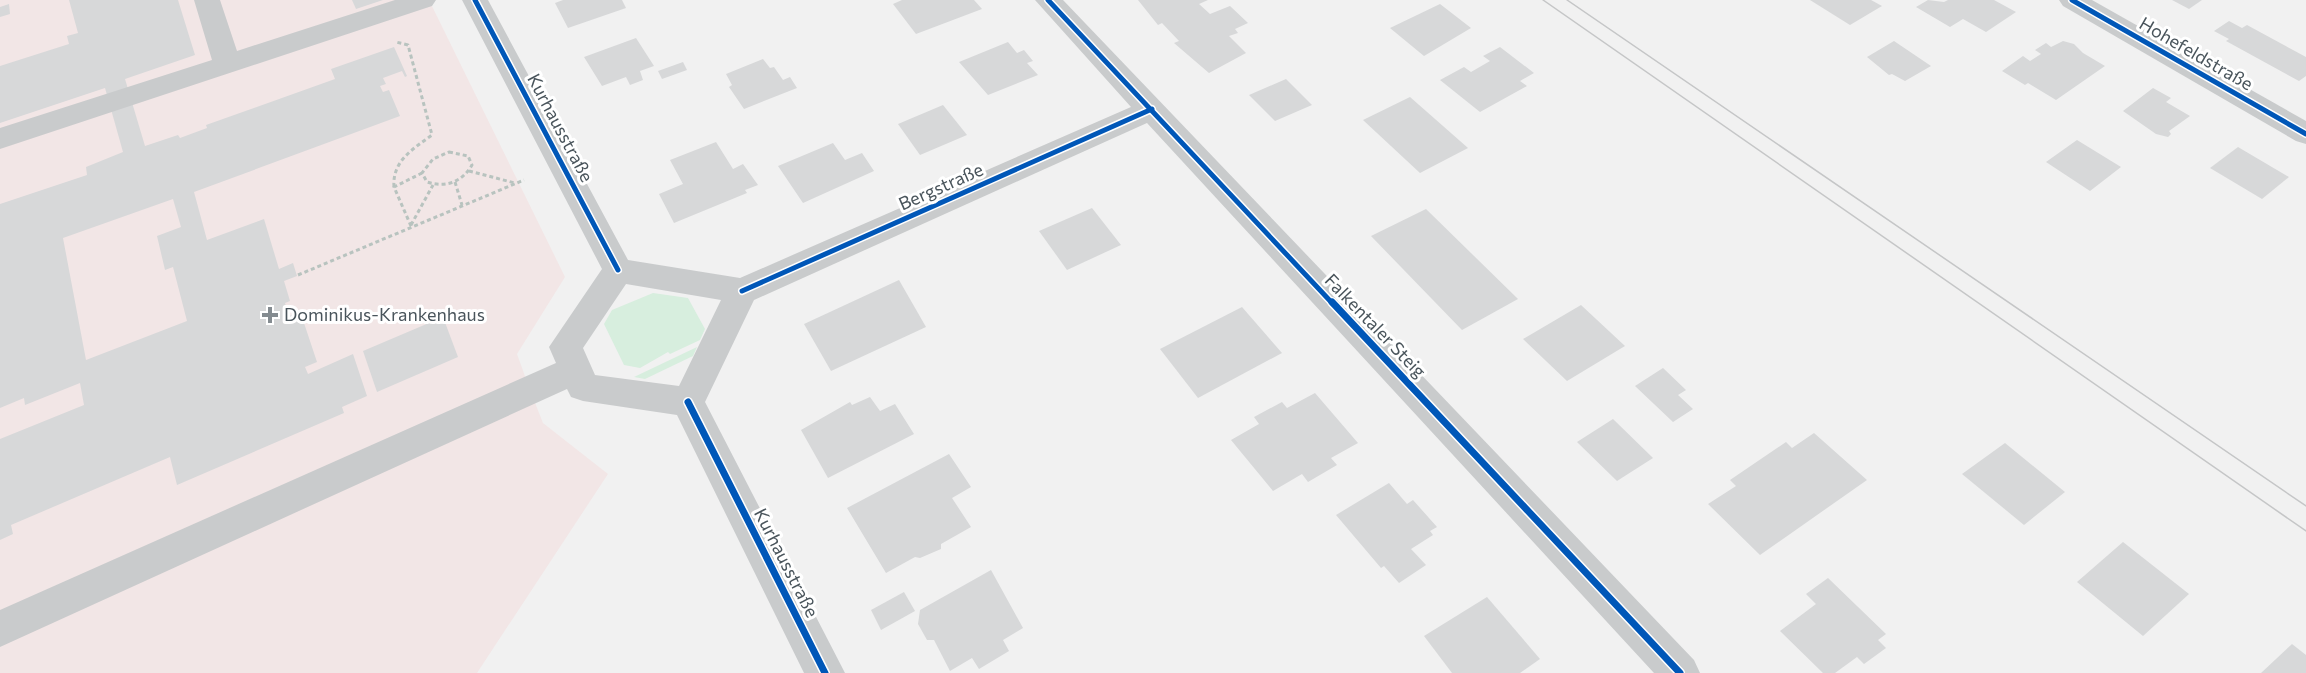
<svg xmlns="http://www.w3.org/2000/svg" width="2306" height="673" font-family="Commissioner,sans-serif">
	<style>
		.medical { fill: #f2e6e6 }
		.green { fill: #d7eede }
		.building { fill: #d7d8d9; fill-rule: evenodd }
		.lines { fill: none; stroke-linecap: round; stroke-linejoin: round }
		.path { stroke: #b8c3bf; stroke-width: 3; stroke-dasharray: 4 3; stroke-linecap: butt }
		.minor { fill: #c9cbcc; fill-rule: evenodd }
		.tram { stroke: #c5c6c7; stroke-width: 1.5 }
		.cycleway-far1-casing { stroke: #fff; stroke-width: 8 }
		.cycleway-casing { stroke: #fff; stroke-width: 10 }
		.cycleway-far1 { stroke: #0057b8; stroke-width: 5 }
		.cycleway { stroke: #0057b8; stroke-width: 7 }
		.poi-dot { fill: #848b90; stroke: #fff; stroke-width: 2 }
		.labels { text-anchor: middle; stroke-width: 6; stroke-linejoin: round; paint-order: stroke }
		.street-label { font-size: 18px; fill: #49545b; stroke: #fff }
		.poi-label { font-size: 18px; fill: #49545b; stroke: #fff; text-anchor: start }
	</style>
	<rect width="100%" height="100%" fill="#f1f1f1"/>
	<path class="medical" d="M0,0H429L565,277L517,354L530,390L543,423L608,474L477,673H0Z"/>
	<g class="green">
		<path d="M653,293L688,298L705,329L700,340L670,354L668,352L640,368L624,365L604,324L612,310Z"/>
		<path d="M697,347L693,356L645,379L634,377Z"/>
	</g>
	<g class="building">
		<path d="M69,0H178L195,55L125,79L145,146L178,135L180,138L207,128L206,125L335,79L331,69L394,47L407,76L405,77L402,71L383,78L386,84L380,86L383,92L389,90L400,116L194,192L207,240L264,219L279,269L293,263L297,276L284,281L290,301L285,303L289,316L300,311L317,362L305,367L308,374L353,354L367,396L342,407L344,413L177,485L170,457L11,525L13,534L0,540V439L84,405L80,383L25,405L24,398L0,408V204L87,175L86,167L123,152L105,88L0,123V66L69,44L67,36L78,33ZM173,199L181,227L157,236L165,270L173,267L187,321L86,360L63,238Z"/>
		<path d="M352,0H383L356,9Z"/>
		<path d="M563,0H622L626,8L568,28L555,3Z"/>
		<path d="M902,0H974L982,9L916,34L893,4Z"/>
		<path d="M1138,0H1208L1199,4L1210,14L1230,6L1248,23L1235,29L1238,33L1229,36L1246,53L1209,73L1174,43L1179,41L1162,23L1158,25Z"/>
		<path d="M1810,0H1871L1882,6L1850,25Z"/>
		<path d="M1928,0L1944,2L1948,0H1994L2016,12L1986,32L1963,19L1950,27L1916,7Z"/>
		<path d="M2172,0H2202L2189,9Z"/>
		<path d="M9,4L10,14L0,17V7Z"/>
		<path d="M1440,4L1471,28L1424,56L1390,28Z"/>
		<path d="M2229,21L2242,28L2247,25L2306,57V76L2299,81L2226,41L2229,39L2214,31Z"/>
		<path d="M636,38L654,66L640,71L643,80L630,85L626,77L602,86L584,57Z"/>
		<path d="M1894,41L1931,66L1905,81L1892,74L1889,75L1867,57Z"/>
		<path d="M2063,41L2074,44L2083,53L2105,66L2056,100L2028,83L2025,85L2002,71L2023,56L2030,61L2041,54L2035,50L2046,43L2051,47Z"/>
		<path d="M1008,42L1017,53L1024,50L1033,61L1027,63L1038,75L988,95L959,62Z"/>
		<path d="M1500,47L1534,73L1520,81L1527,86L1480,112L1440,80L1464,67L1471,72L1490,61L1483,56Z"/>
		<path d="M763,59L770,68L774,67L783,80L790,77L797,88L744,109L729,87L732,85L726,74Z"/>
		<path d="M683,62L687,70L662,79L658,71Z"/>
		<path d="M1286,79L1312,105L1275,121L1249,95Z"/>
		<path d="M2153,88L2171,98L2166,102L2190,116L2169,131L2171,134L2168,137L2156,134L2123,111Z"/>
		<path d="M1410,97L1468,148L1420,173L1363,120Z"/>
		<path d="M943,105L967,135L920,155L898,124Z"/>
		<path d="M2077,140L2121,167L2090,191L2046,162Z"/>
		<path d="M716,142L733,169L743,164L758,185L745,190L747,193L674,223L659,194L683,184L670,160Z"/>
		<path d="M833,143L845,160L862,153L874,171L803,203L778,166Z"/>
		<path d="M2238,147L2289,177L2262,199L2210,168Z"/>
		<path d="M1092,208L1121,245L1067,270L1039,231Z"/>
		<path d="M1426,209L1518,299L1462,330L1371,236Z"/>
		<path d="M899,280L926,327L831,371L804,324Z"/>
		<path d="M1581,305L1625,346L1567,381L1523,339Z"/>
		<path d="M1242,307L1282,353L1198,398L1160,349Z"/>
		<path d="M443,317L458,357L377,392L363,351Z"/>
		<path d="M1663,368L1686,390L1678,395L1693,409L1673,422L1635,386Z"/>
		<path d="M1315,393L1358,443L1331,458L1337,465L1308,482L1302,474L1273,491L1231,440L1259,424L1254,417L1282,402L1287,408Z"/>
		<path d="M870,397L880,411L895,404L914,434L828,478L801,430L850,402L852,405Z"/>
		<path d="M1613,419L1653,458L1617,481L1577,442Z"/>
		<path d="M1814,433L1867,480L1760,555L1708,504L1736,486L1730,480L1786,442L1792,448Z"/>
		<path d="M2005,443L2065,492L2024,525L1962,474Z"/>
		<path d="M949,454L971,487L952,498L971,527L941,544V549L920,558L915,557L886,573L847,508Z"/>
		<path d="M1389,483L1407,504L1413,500L1437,527L1430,531L1433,535L1411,549L1426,565L1399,583L1384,566L1381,568L1336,515Z"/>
		<path d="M2123,542L2189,594L2143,636L2077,582Z"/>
		<path d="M991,570L1023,628L1003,640L1009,651L979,669L972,658L950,671L934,640H927L918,624L920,610Z"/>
		<path d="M1828,578L1886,634L1878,640L1886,648L1864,664L1857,657L1835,673H1823L1780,631L1816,604L1806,594Z"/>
		<path d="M904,592L915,611L881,630L871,610Z"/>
		<path d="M1487,597L1540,659L1520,673H1452L1424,636Z"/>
		<path d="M2292,644L2306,655V673H2261Z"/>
	</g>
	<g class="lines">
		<g class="path">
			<path d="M449,152L468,156L472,165C462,182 446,188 427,182L422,173L433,159Z"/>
			<path d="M469,171L515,183"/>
			<path d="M455,182L462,205"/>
			<path d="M394,187C392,161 413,149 432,135L408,45L396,42"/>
			<path d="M411,225L433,185"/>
			<path d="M411,226L394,187L422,173"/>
			<path d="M298,275L524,180"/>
		</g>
		<g class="minor">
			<path d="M194,0H220L237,51L395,0H436L432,6L0,149V128L212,60Z"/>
			<path d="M462,0H488L628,260L740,278L1131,107L1035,0H1063L1694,660L1700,673H1654L1147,123L754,300L705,402L845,673H804L677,415L583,401L571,397L567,389L0,647V610L556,363L549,347L602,269ZM626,284L721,300L679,386L595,375L583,348Z"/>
			<path d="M2059,0H2092L2306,121V144L2296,141L2063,6Z"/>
		</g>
		<g class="tram">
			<path d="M1543,0L2306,531"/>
			<path d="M1567,0L2306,506"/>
		</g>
		<g class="cycleway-far1-casing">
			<g id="cycleway-far1">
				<path d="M475,0L618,270"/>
				<path d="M1048,0L1333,304"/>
				<path d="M2072,0L2306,134"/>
				<path d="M742,291L1152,109"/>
			</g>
		</g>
		<g class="cycleway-casing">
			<g id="cycleway">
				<path d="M1332,302L1680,673"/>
				<path d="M688,402L825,673"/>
			</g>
		</g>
		<use href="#cycleway-far1" class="cycleway-far1"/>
		<use href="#cycleway" class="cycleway"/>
	</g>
	<path class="poi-dot" d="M267 306h6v6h6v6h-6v6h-6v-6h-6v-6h6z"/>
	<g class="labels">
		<g class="street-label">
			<text transform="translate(2196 54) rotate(30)" y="6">Hohefeldstraße</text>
			<text transform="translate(560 128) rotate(62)" y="6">Kurhausstraße</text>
			<text transform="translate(941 187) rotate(-24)" y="6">Bergstraße</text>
			<text transform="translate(1375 326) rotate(46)" y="6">Falkentaler Steig</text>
			<text transform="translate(786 563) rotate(63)" y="6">Kurhausstraße</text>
		</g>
		<g class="poi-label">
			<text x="284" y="321">Dominikus-Krankenhaus</text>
		</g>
	</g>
</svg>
